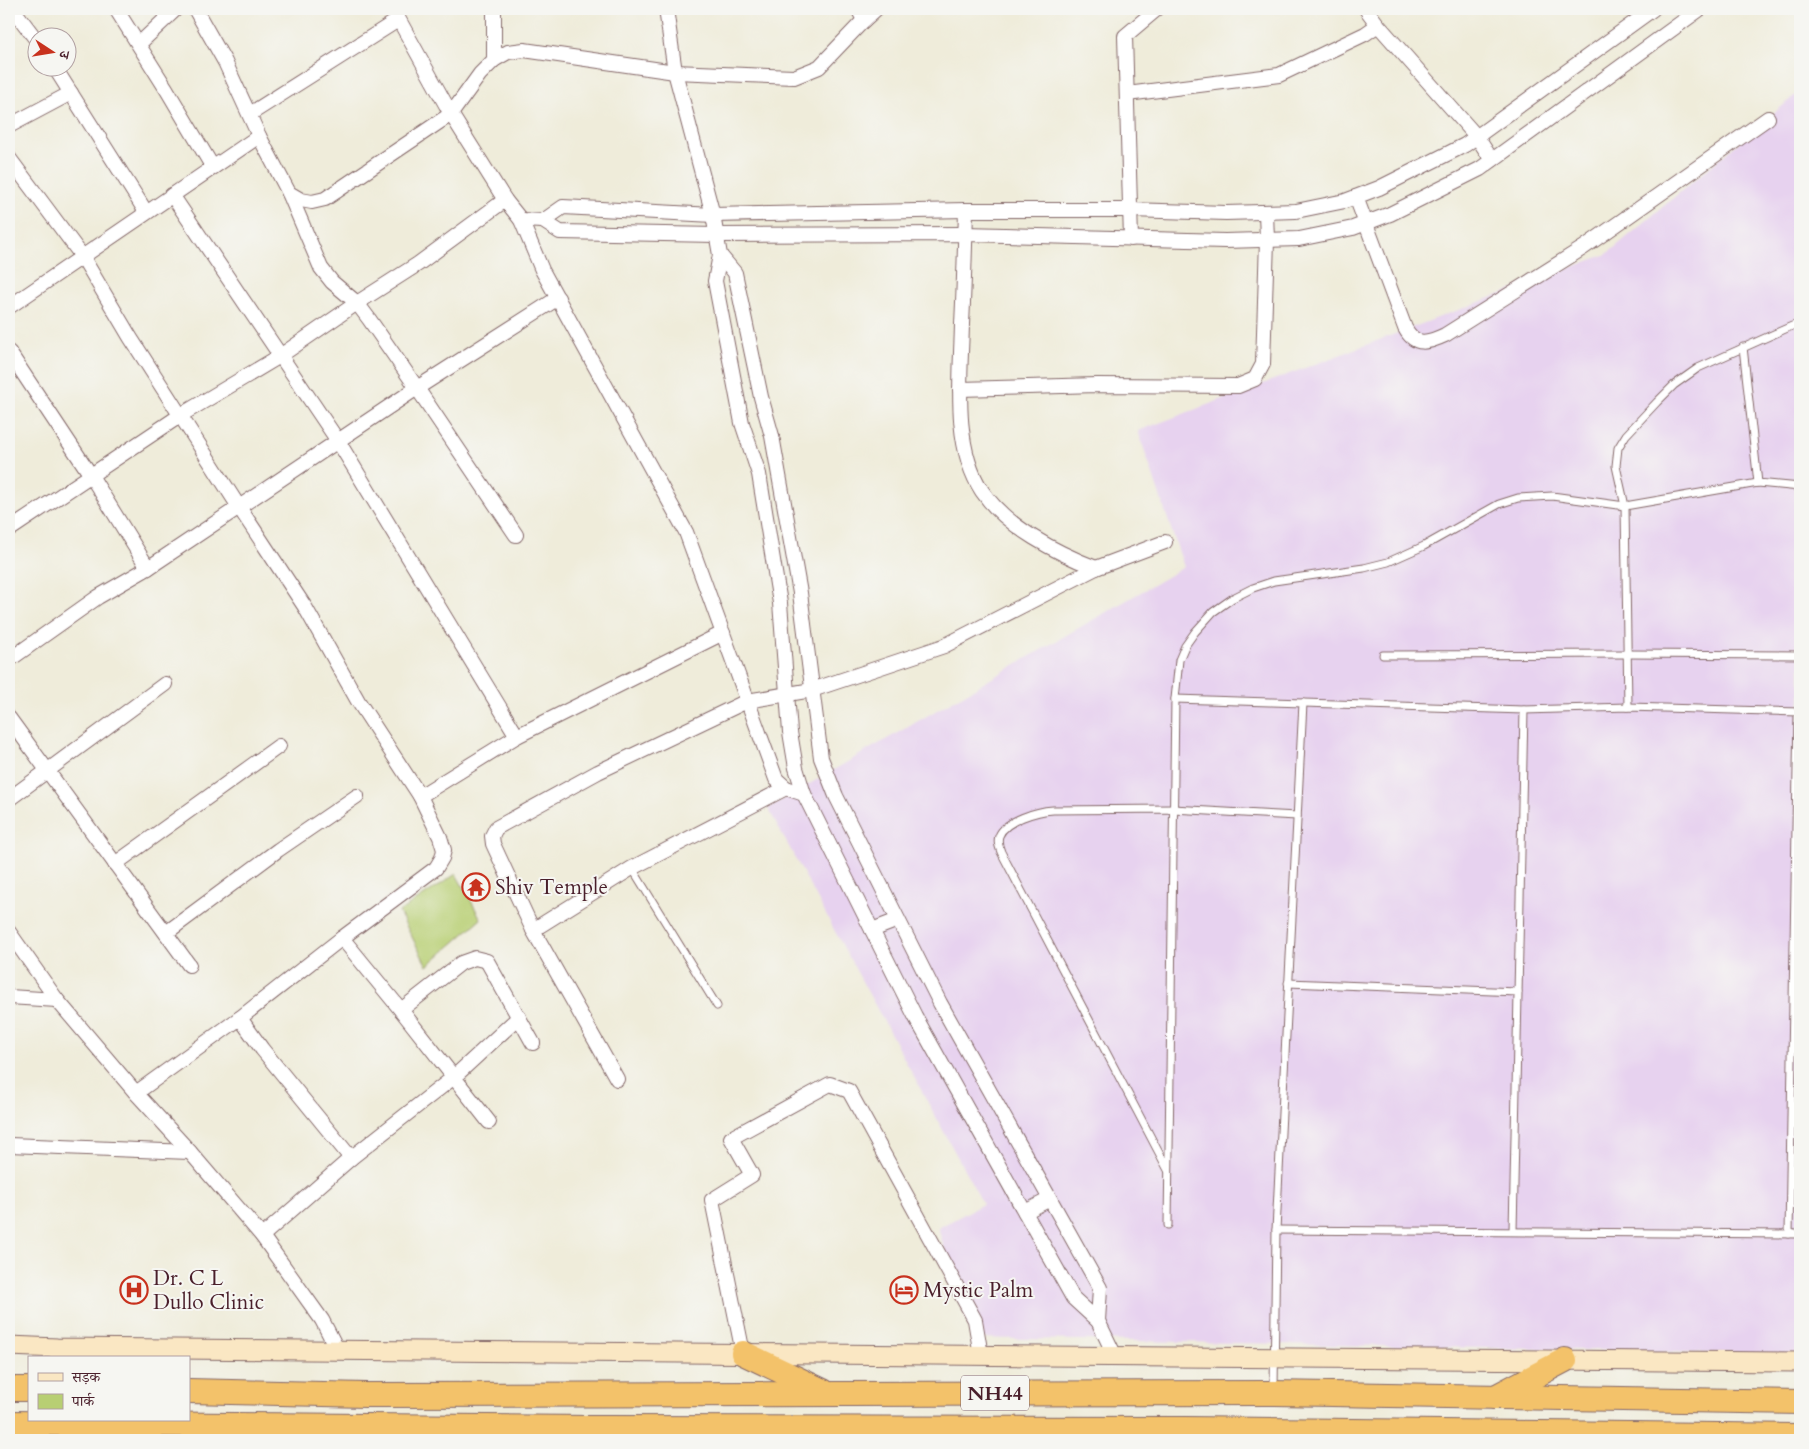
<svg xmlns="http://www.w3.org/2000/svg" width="1809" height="1449" font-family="Cardo,'Noto Serif Devanagari',serif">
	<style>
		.built { fill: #e7d2ef }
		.green { fill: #b8cf73; stroke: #81774f }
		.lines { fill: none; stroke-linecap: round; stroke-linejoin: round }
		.lane-casing { stroke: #846768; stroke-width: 9 }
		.street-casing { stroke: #846768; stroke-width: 16 }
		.secondary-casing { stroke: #846768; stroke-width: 21 }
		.highway-casing { stroke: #846768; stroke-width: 26 }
		.lane { stroke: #fff; stroke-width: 7 }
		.street { stroke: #fff; stroke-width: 14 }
		.secondary { stroke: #fae7c3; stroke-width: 19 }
		.highway { stroke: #f3c26a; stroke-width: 24 }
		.labels { text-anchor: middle; stroke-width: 4; stroke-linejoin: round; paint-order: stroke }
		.shield { fill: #f6f6f2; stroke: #7e6067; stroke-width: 1 }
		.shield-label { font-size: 20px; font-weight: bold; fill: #4a1f2b }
		.poi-label { font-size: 21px; fill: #4a1f2b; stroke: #f6f6f2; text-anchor: start }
	</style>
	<rect width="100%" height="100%" fill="#f6f6f2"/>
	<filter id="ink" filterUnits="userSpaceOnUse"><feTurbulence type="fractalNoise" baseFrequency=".02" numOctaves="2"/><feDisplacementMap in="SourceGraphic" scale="10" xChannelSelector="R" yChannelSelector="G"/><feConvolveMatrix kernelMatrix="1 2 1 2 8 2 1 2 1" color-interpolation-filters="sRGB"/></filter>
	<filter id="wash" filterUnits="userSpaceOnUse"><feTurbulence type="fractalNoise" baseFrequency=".0096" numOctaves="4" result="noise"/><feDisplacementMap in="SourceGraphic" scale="20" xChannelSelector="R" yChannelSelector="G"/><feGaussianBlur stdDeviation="1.12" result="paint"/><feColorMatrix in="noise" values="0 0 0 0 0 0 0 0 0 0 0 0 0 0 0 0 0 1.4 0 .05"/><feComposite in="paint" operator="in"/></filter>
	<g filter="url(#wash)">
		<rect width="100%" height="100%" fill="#efecda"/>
		<path class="built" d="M1800,91V1354L972,1338L938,1228L983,1204L768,808L1184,567L1138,431L1607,254Z"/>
		<path class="green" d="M456,874L481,919L427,966L399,912Z"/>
	</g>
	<g filter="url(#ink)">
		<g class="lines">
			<g class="lane-casing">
				<g id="lane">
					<path d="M1743,347L1758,483L1800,487"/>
					<path d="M1383,655L1627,654L1800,655"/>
					<path d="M1175,699L1524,710L1628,707L1800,712"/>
					<path d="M1628,707L1625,506L1616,466L1618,448L1626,435L1657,402L1674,385L1698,368L1792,326L1800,324"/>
					<path d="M632,868L717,1006"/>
					<path d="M1288,983L1518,992"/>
					<path d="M1168,1170L1001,852C999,847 997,842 999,836C1005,820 1038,811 1053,810L1173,809L1297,816"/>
					<path d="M1168,1225L1175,699L1179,660L1185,646L1195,632L1213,612L1233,598L1253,588L1274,581L1364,568L1388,562L1424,546L1499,504L1518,498L1552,496L1625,506L1758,483"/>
					<path d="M1276,1230L1800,1234"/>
					<path d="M1513,1231L1524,710"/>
					<path d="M1789,1234L1798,712"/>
					<path d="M1274,1390L1276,1230L1303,703"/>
				</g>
			</g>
			<g class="street-casing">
				<g id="street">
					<path d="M13,9L38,42"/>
					<path d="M116,9L167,90L212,166"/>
					<path d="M195,9L225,62L259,136L289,193L301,200L312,202L325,199L451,114L480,74L494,60L508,52L524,50L675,72L794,77L819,67L864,20"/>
					<path d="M393,9L451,114L505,200L521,220L542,270L686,532L776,779L786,788L804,794"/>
					<path d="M494,9V60"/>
					<path d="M666,9L675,72L713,215L720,255L715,281L742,423L759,474L780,603L790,732L796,768L804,794L915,1016L1073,1298L1098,1321L1115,1356"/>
					<path d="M858,9L864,20L876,9"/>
					<path d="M1366,9L1378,25L1477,137L1492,160"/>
					<path d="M139,44L176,9"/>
					<path d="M55,68L146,212"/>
					<path d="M1127,94L1279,75L1365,34L1378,25"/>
					<path d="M250,114L398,20"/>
					<path d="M9,126L71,93"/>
					<path d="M9,158L82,256L130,337L239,507L305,607L358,701L420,796L440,837L444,850L442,858L436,868L342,938L240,1018L136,1093"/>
					<path d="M289,193L321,268L332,282L357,303L369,319L417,388L516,535"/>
					<path d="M172,195L338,441L517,736"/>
					<path d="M1356,197L1405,328C1415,347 1428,343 1445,335L1583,248L1768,118"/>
					<path d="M966,210C965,248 964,286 962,324C961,375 952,446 982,491C1006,527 1057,553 1096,568"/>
					<path d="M521,220L543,221L560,232L716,235L965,234L1225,241L1299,239L1353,228L1390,214L1480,169L1700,9"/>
					<path d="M543,221L563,207L713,215L966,210H1130L1226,213L1296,211L1345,201L1379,188L1465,145L1653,9"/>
					<path d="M1131,239L1125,36L1157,9"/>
					<path d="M720,255L735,273L761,397L772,436L800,593L821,758L836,796L940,1003L1100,1288L1098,1321"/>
					<path d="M9,307L259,136"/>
					<path d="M9,352L90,474L148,568"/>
					<path d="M960,389L1097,385L1238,386L1255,379L1263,364L1267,240L1266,212"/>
					<path d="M9,530L181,415L280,356L357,303L418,264L505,200"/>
					<path d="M9,660L98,597L148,568L417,388L558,298"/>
					<path d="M9,718L189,965"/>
					<path d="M420,796L517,736L723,633"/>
					<path d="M9,799L165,684"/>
					<path d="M115,864L279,746"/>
					<path d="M533,930L632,868L786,788"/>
					<path d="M872,930L898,920"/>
					<path d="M9,932L57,1000L136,1093L190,1152L262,1236L322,1320L338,1351"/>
					<path d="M166,933L278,850L357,796"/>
					<path d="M342,938L401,1010L489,1122"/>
					<path d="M9,997L57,1000"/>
					<path d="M401,1010L461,963L475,958L487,961L533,1043"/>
					<path d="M240,1018L262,1049L351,1158"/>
					<path d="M617,1079L533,930L493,844L492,836L496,828L598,772L747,701L812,690L944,646L1096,568L1165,542"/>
					<path d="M9,1145L190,1152"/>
					<path d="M1025,1212L1050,1199"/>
					<path d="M262,1236L351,1158L454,1077L519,1017"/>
					<path d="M743,1353L712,1200L752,1175L731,1138L830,1084L849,1091L975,1320L981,1355"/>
				</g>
			</g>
			<g class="secondary-casing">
				<path id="secondary" d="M9,1346L57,1348L1800,1362"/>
			</g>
			<g class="highway-casing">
				<g id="highway">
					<path d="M743,1353L823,1391"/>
					<path d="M9,1389H29"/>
					<path d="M189,1391L366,1395L1274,1393L1800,1402"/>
					<path d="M1495,1397L1565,1360"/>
					<path d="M9,1423L592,1428L1185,1429L1800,1436"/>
				</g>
			</g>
			<use href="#lane" class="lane"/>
			<use href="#street" class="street"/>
			<use href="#secondary" class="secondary"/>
			<use href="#highway" class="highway"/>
		</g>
	</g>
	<defs>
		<g id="temple-ring" transform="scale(1.4375)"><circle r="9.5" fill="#f6f6f2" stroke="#c8321e" stroke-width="1.5"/><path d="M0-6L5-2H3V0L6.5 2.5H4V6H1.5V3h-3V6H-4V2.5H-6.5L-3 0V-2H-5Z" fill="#c8321e"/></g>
		<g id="hospital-ring" transform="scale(1.4375)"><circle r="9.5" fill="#f6f6f2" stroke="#c8321e" stroke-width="1.5"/><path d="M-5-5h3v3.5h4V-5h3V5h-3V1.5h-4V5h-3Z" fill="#c8321e"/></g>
		<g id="hotel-ring" transform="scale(1.4375)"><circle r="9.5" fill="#f6f6f2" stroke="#c8321e" stroke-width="1.5"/><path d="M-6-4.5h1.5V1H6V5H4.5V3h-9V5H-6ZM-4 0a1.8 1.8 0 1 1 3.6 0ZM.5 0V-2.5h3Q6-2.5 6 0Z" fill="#c8321e"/></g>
	</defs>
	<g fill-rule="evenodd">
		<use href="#temple-ring" x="476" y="887"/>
		<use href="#hospital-ring" x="134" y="1290"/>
		<use href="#hotel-ring" x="904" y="1290"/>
	</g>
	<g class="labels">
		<rect class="shield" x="961" y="1375.5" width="68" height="35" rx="4"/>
		<g class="shield-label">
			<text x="995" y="1400">NH44</text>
		</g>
		<g class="poi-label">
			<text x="495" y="894">Shiv Temple</text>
			<text x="153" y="1285">Dr. C L<tspan x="153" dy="24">Dullo Clinic</tspan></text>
			<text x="923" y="1297">Mystic Palm</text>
		</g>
	</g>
	<rect width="1809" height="1449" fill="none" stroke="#f6f6f2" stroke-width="30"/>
	<rect x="28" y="1356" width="162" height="65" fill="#f6f6f2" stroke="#b1a0a2"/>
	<rect x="38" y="1373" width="25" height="8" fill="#fae7c3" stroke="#b1a0a2"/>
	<text x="72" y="1382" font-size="15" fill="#4a1f2b">सड़क</text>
	<rect x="38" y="1394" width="25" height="15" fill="#b8cf73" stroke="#b1a0a2"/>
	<text x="72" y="1406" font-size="15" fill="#4a1f2b">पार्क</text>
	<g transform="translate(52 52) rotate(102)"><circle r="24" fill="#f6f6f2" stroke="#b1a0a2"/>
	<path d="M0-4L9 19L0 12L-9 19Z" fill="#c8321e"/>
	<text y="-8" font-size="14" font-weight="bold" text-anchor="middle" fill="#4a1f2b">उ</text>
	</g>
</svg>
